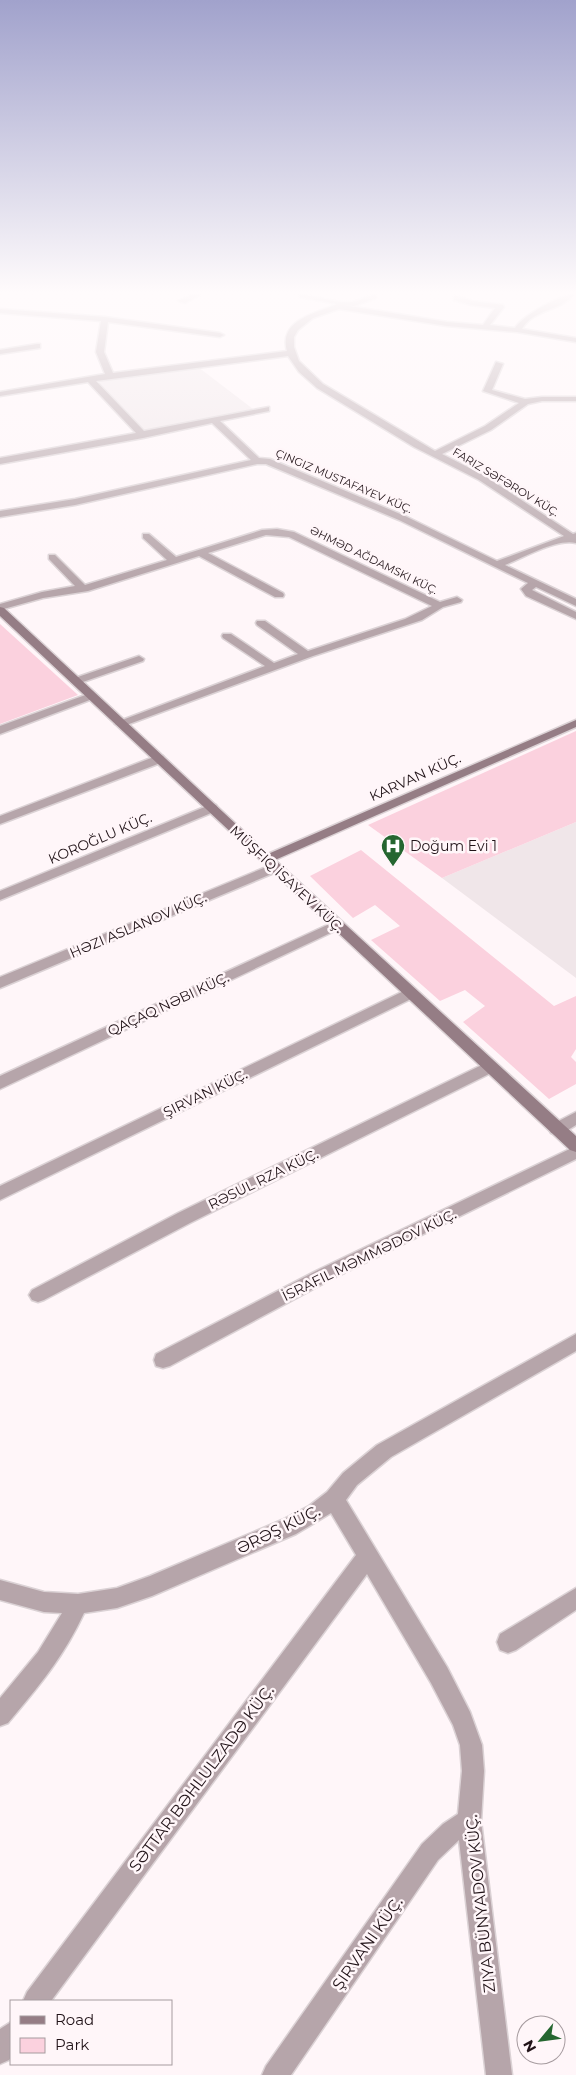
<svg xmlns="http://www.w3.org/2000/svg" width="576" height="2075" font-family="Montserrat,sans-serif">
	<style>
		.built { fill: #f0e6e9 }
		.green { fill: #fbd1de }
		.lines { fill: none; stroke-linecap: round; stroke-linejoin: round }
		.street-casing { stroke: #dbd2d5; stroke-width: 3 }
		.secondary-casing { stroke: #dbd2d5; stroke-width: 3 }
		.street { fill: #b6a5aa; fill-rule: evenodd }
		.secondary { fill: #957d85; fill-rule: evenodd }
		.labels { text-anchor: middle; stroke-width: 5; stroke-linejoin: round; paint-order: stroke }
		.far-street-label { font-size: 11px; fill: #211318; stroke: #fff6f9 }
		.street-label { font-size: 14px; fill: #211318; stroke: #fff6f9 }
		.poi-label { font-size: 14px; fill: #211318; stroke: #fff6f9; text-anchor: start }
		.near-street-label { font-size: 16px; fill: #211318; stroke: #fff6f9 }
	</style>
	<rect width="100%" height="100%" fill="#fff6f9"/>
	<g class="built">
		<path d="M198,367L253,409L146,431L97,380Z"/>
		<path d="M576,822V978L442,878Z"/>
	</g>
	<g class="green">
		<path d="M0,624L78,695L0,724Z"/>
		<path d="M576,731V822L442,878L368,825Z"/>
		<path d="M361,850L554,1006L576,996V1049L571,1057L576,1062V1084L549,1099L463,1022L485,1006L465,990L440,1001L371,940L400,926L375,905L353,918L310,876Z"/>
	</g>
	<g class="lines">
		<g class="street-casing">
			<g id="street">
				<path d="M191,295H200L185,303L178,301Z"/>
				<path d="M300,295C317,295 335,304 352,302C361,301 367,295 376,295V298L354,306L343,305L447,322L483,325L495,308L471,305L454,300V296H457L472,301L503,305L504,307L490,325L515,328C522,316 560,295 573,295C561,311 533,309 522,329L576,338V342L517,332L447,326L339,309L313,318L298,330L294,337V347L299,361L323,384L435,451L485,426L519,403L483,391L496,362L503,364L492,390L525,399L542,397H576V401H542L528,404L491,430L442,454L485,476L573,534L576,533V543C558,538 524,557 505,565L576,599V606L536,587L532,590L576,612V619L526,596L521,589L528,583L399,520L266,464H257L75,505L0,517V511L75,499L251,460L212,423L143,438L0,464V458L136,433L88,382L0,396V392L105,374L96,352L101,321L0,313V309L105,317L220,333L224,335L220,337L108,322L104,352L113,373L287,351C278,319 318,313 337,304L300,297ZM288,356L299,372L317,388L414,447L479,480L564,536L497,561L405,516L270,459L259,458L220,421L269,411V407L144,431L96,381Z"/>
				<path d="M37,344H40V348L0,354V350Z"/>
				<path d="M277,529L294,532L440,602L457,597L462,600L461,602L443,607L422,620L313,656L121,727L115,724L117,722L265,666L223,638L222,636L223,634H231L274,663L298,654L257,625L256,623L257,621H265L308,651L405,619L432,606L289,537L266,535L208,553L283,593L284,595L283,597H275L199,556L88,591L43,598L0,610V604L42,592L75,586L49,559V555H55L85,585L167,560L143,538V534H149L176,557L262,530Z"/>
				<path d="M139,656L144,659L143,661L80,683H72L70,681L72,679Z"/>
				<path d="M91,693L95,694L97,696L95,698L0,734V726Z"/>
				<path d="M159,755L163,756L165,759L163,762L0,824V816Z"/>
				<path d="M212,804L216,805L218,808L216,811L0,900V891Z"/>
				<path d="M276,863L283,867L281,870L0,988V977Z"/>
				<path d="M336,921L341,922L343,925L341,928L0,1089V1076Z"/>
				<path d="M410,988L415,989L417,993L415,997L0,1200V1186Z"/>
				<path d="M490,1061L495,1063L498,1067L495,1071L190,1223L44,1300L38,1302L32,1300L29,1295L32,1290L178,1213Z"/>
				<path d="M576,1112V1125C568,1130 561,1136 551,1133L549,1129L551,1125Z"/>
				<path d="M576,1146V1159L330,1280L170,1366L163,1368L156,1366L154,1360L156,1354L318,1270Z"/>
				<path d="M576,1334V1351L391,1457L357,1485L346,1500L447,1667L470,1712L482,1745L484,1771L481,1821L512,2075H486L459,1840L438,1860L291,2075H262L266,2066L422,1844L443,1824L458,1814L462,1771L460,1745L453,1725L431,1683L367,1574L51,2001H23L27,1992L356,1555L331,1513L296,1534L152,1596L117,1608L84,1613C63,1658 39,1686 8,1723L0,1726V1698L38,1652L62,1613L44,1612L0,1600V1580L44,1592L78,1594L117,1588L150,1576L282,1520L309,1506L327,1492L343,1473L377,1445Z"/>
				<path d="M576,1588V1610L516,1650L508,1653L500,1650L497,1642L500,1634Z"/>
				<path d="M11,2022V2057L9,2060L0,2064V2029Z"/>
			</g>
		</g>
		<g class="secondary-casing">
			<path id="secondary" d="M0,607L4,608L268,854L576,720V727L275,860L576,1136V1152L570,1150L0,616Z"/>
		</g>
		<use href="#street" class="street"/>
		<use href="#secondary" class="secondary"/>
	</g>
	<linearGradient id="sky" x2="0" y2="1"><stop stop-color="#a1a2cc"/><stop offset="0.5" stop-color="#fffbfc"/><stop offset="1" stop-color="#fffbfc" stop-opacity="0"/></linearGradient>
	<rect width="576" height="585" fill="url(#sky)"/>
	<defs>
		<g id="hospital-pin" transform="scale(1.25)"><path d="M0 17L-7.5 6A9.5 9.5 0 1 1 7.5 6Z" fill="#256630" stroke="#fff6f9"/><path d="M-5-5h3v3.5h4V-5h3V5h-3V1.5h-4V5h-3Z" fill="#fff"/></g>
	</defs>
	<g fill-rule="evenodd">
		<use href="#hospital-pin" x="393" y="846"/>
	</g>
	<g class="labels">
		<g class="far-street-label">
			<text transform="translate(344 481) rotate(23)" y="4">ÇINGIZ MUSTAFAYEV KÜÇ.</text>
			<text transform="translate(506 482) rotate(31)" y="4">FARIZ SƏFƏROV KÜÇ.</text>
			<text transform="translate(374 560) rotate(26)" y="4">ƏHMƏD AĞDAMSKI KÜÇ.</text>
		</g>
		<g class="street-label">
			<text transform="translate(415 777) rotate(-24)" y="5">KARVAN KÜÇ.</text>
			<text transform="translate(100 838) rotate(-23)" y="5">KOROĞLU KÜÇ.</text>
			<text transform="translate(287 879) rotate(43)" y="5">MÜŞFIQ İSAYEV KÜÇ.</text>
			<text transform="translate(138 925) rotate(-23)" y="5">HƏZI ASLANOV KÜÇ.</text>
			<text transform="translate(168 1004) rotate(-25)" y="5">QAÇAQ NƏBI KÜÇ.</text>
			<text transform="translate(205 1093) rotate(-26)" y="5">ŞIRVAN KÜÇ.</text>
			<text transform="translate(263 1179) rotate(-26)" y="5">RƏSUL RZA KÜÇ.</text>
			<text transform="translate(369 1255) rotate(-26)" y="5">İSRAFIL MƏMMƏDOV KÜÇ.</text>
		</g>
		<g class="poi-label">
			<text x="410" y="851">Doğum Evi 1</text>
		</g>
		<g class="near-street-label">
			<text transform="translate(278 1529) rotate(-26)" y="6">ƏRƏŞ KÜÇ.</text>
			<text transform="translate(201 1778) rotate(-53)" y="6">SƏTTAR BƏHLULZADƏ KÜÇ.</text>
			<text transform="translate(480 1904) rotate(-96)" y="6">ZIYA BÜNYADOV KÜÇ.</text>
			<text transform="translate(367 1943) rotate(-55)" y="6">ŞIRVANI KÜÇ.</text>
		</g>
	</g>
	<rect x="10" y="2000" width="162" height="65" fill="#fff6f9" stroke="#a69b9f"/>
	<rect x="20" y="2016" width="25" height="8" fill="#957d85" stroke="#a69b9f"/>
	<text x="55" y="2025" font-size="15" fill="#211318">Road</text>
	<rect x="20" y="2038" width="25" height="15" fill="#fbd1de" stroke="#a69b9f"/>
	<text x="55" y="2050" font-size="15" fill="#211318">Park</text>
	<g transform="translate(541 2040) rotate(241)"><circle r="24" fill="#fff6f9" stroke="#a69b9f"/>
	<path d="M0-4L9 19L0 12L-9 19Z" fill="#256630"/>
	<text y="-8" font-size="14" font-weight="bold" text-anchor="middle" fill="#211318">N</text>
	</g>
</svg>
